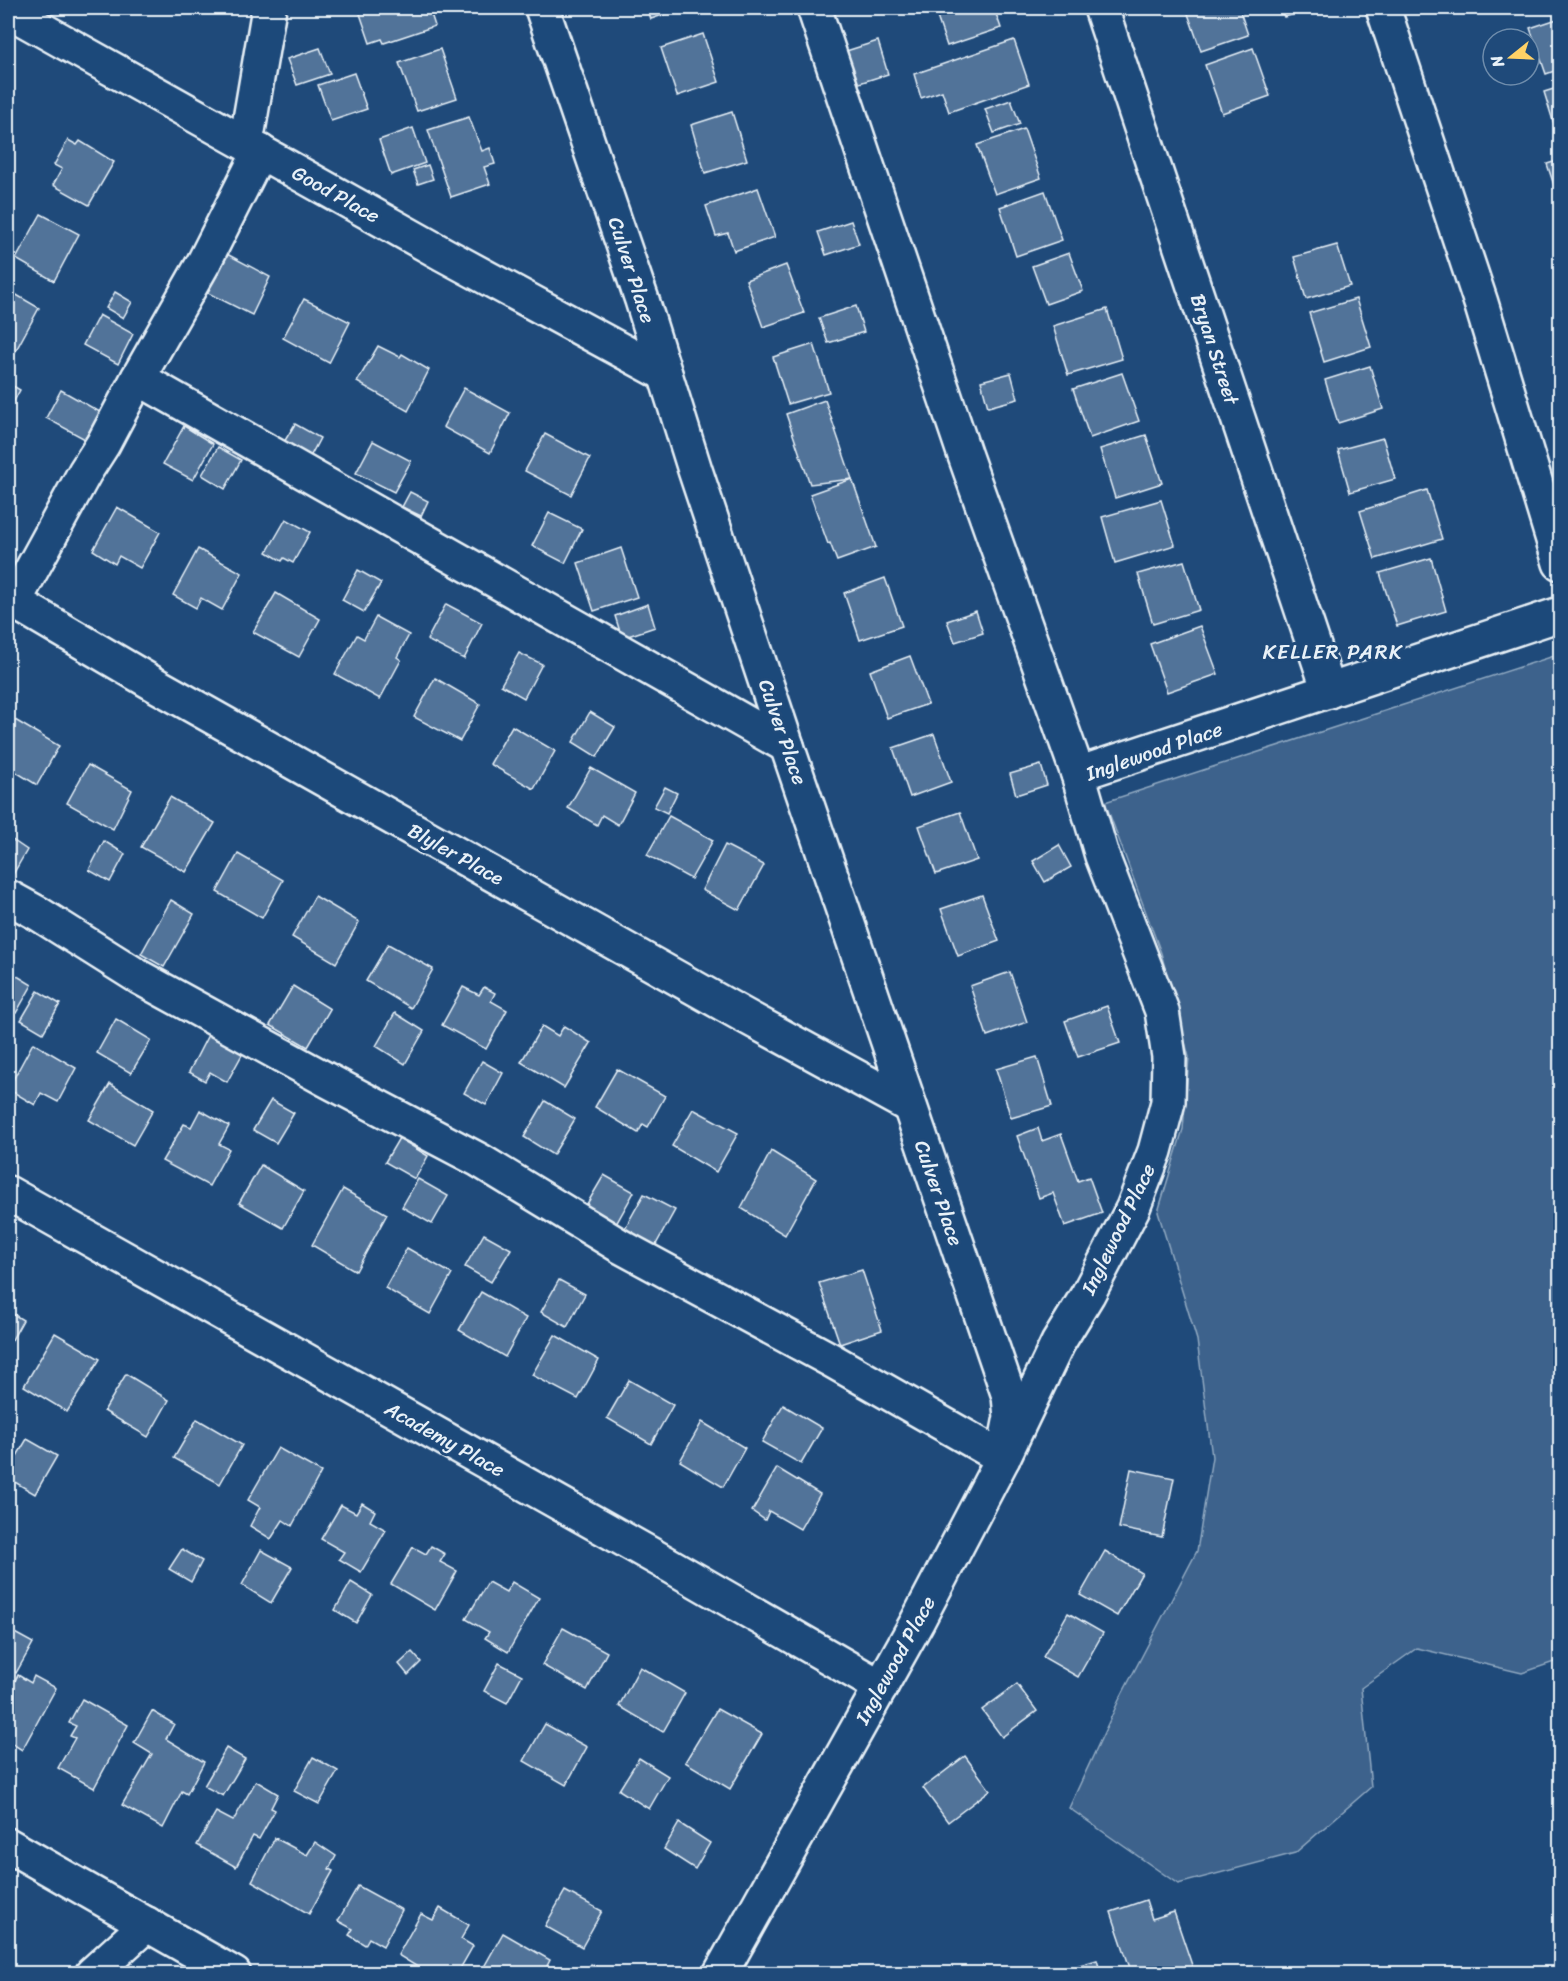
<svg xmlns="http://www.w3.org/2000/svg" width="1568" height="1981" font-family="Sriracha,sans-serif">
	<style>
		.green { fill: #3c628c; stroke: #92aac2; stroke-width: 1.5 }
		.building { fill: #517399; stroke: #e8f1f8; stroke-width: 1.5 }
		.lines { fill: none; stroke-linecap: round; stroke-linejoin: round }
		.minor-casing { stroke: #e8f1f8; stroke-width: 38 }
		.minor { stroke: #1f4a7a; stroke-width: 33 }
		.labels { text-anchor: middle; stroke-width: 6; stroke-linejoin: round; paint-order: stroke }
		.street-label { font-size: 20px; fill: #e8f1f8; stroke: #1f4a7a }
		.neighbourhood-label { font-size: 21px; letter-spacing: 1.5px; fill: #e8f1f8; stroke: #1f4a7a }
	</style>
	<rect width="100%" height="100%" fill="#1f4a7a"/>
	<filter id="ink" filterUnits="userSpaceOnUse"><feTurbulence type="fractalNoise" baseFrequency=".0167" numOctaves="2"/><feDisplacementMap in="SourceGraphic" scale="12" xChannelSelector="R" yChannelSelector="G"/><feConvolveMatrix kernelMatrix="1 2 1 2 8 2 1 2 1" color-interpolation-filters="sRGB"/></filter>
	<g filter="url(#ink)">
		<path class="green" d="M1560,654V1660L1522,1673L1417,1648L1361,1688L1371,1787L1295,1853L1178,1884L1069,1808L1119,1700L1197,1551L1212,1457L1197,1340L1158,1212L1183,1129L1189,1057L1161,953L1105,802Z"/>
		<g class="building">
			<path d="M358,8H429L435,26L384,43L382,39L370,43Z"/>
			<path d="M647,8H683L651,19Z"/>
			<path d="M934,8H994L1001,28L947,46Z"/>
			<path d="M1186,8H1239L1248,35L1201,51Z"/>
			<path d="M1281,8H1309L1310,10L1284,17Z"/>
			<path d="M1560,18V69L1546,74L1530,28Z"/>
			<path d="M703,34L719,82L677,96L661,48Z"/>
			<path d="M1014,40L1029,84L949,112L942,91L921,98L914,74Z"/>
			<path d="M878,41L888,74L853,85L843,52Z"/>
			<path d="M320,48L330,74L297,85L287,59Z"/>
			<path d="M1253,48L1270,96L1222,113L1205,65Z"/>
			<path d="M440,49L457,98L417,111L399,63Z"/>
			<path d="M354,73L367,109L331,121L318,85Z"/>
			<path d="M1560,87V139L1559,140L1544,92Z"/>
			<path d="M1011,100L1020,124L994,133L985,109Z"/>
			<path d="M732,112L747,160L705,173L691,125Z"/>
			<path d="M469,117L482,151L490,148L495,164L484,167L490,184L451,197L428,130Z"/>
			<path d="M413,128L425,163L391,175L379,140Z"/>
			<path d="M1024,129L1041,178L995,194L977,145Z"/>
			<path d="M68,140L77,145L80,141L114,162L89,205L53,185L62,169L54,165Z"/>
			<path d="M1560,160V203L1547,164Z"/>
			<path d="M428,165L433,179L418,184L413,170Z"/>
			<path d="M758,188L775,237L734,251L728,233L716,236L706,206Z"/>
			<path d="M1045,191L1062,240L1016,256L1000,207Z"/>
			<path d="M41,214L79,234L54,281L16,259Z"/>
			<path d="M851,221L859,244L826,255L818,232Z"/>
			<path d="M1337,245L1350,286L1306,299L1294,257Z"/>
			<path d="M225,253L270,277L252,315L204,291Z"/>
			<path d="M1069,253L1083,291L1046,304L1032,266Z"/>
			<path d="M786,265L804,313L763,327L746,280Z"/>
			<path d="M8,290L39,308L15,352L8,348Z"/>
			<path d="M115,292L132,302L123,318L106,308Z"/>
			<path d="M304,299L350,322L329,363L283,338Z"/>
			<path d="M1356,299L1371,347L1324,362L1309,313Z"/>
			<path d="M856,306L864,332L828,343L819,318Z"/>
			<path d="M1107,309L1122,359L1068,375L1053,326Z"/>
			<path d="M99,315L133,334L118,364L83,345Z"/>
			<path d="M814,344L829,392L788,404L773,357Z"/>
			<path d="M378,346L400,357L402,354L429,370L408,411L357,382Z"/>
			<path d="M1370,366L1383,409L1338,423L1325,380Z"/>
			<path d="M1011,373L1018,399L988,407L981,381Z"/>
			<path d="M1122,373L1139,421L1090,438L1073,389Z"/>
			<path d="M8,383L20,390L8,412Z"/>
			<path d="M464,388L510,413L490,453L443,427Z"/>
			<path d="M61,390L100,412L85,439L46,418Z"/>
			<path d="M825,400L852,479L810,484L786,414Z"/>
			<path d="M295,424L320,438L310,457L284,442Z"/>
			<path d="M184,426L213,444L193,480L163,464Z"/>
			<path d="M545,434L590,458L571,495L525,471Z"/>
			<path d="M1146,435L1162,483L1115,498L1100,449Z"/>
			<path d="M1383,438L1395,479L1350,492L1338,450Z"/>
			<path d="M373,441L411,461L394,492L356,473Z"/>
			<path d="M218,447L241,460L225,489L202,475Z"/>
			<path d="M852,479L876,547L837,561L830,543L828,544L810,494Z"/>
			<path d="M1427,490L1442,539L1375,559L1360,511Z"/>
			<path d="M410,492L428,501L421,516L402,507Z"/>
			<path d="M1161,500L1175,545L1115,563L1102,517Z"/>
			<path d="M117,507L160,532L140,568L119,556L115,564L93,550Z"/>
			<path d="M549,513L582,529L565,563L532,546Z"/>
			<path d="M286,519L310,532L293,563L284,558L282,561L267,552Z"/>
			<path d="M621,548L637,597L594,611L578,563Z"/>
			<path d="M198,549L242,573L222,610L201,598L196,608L173,595Z"/>
			<path d="M1431,558L1446,611L1397,626L1380,573Z"/>
			<path d="M1184,561L1199,610L1153,624L1138,574Z"/>
			<path d="M358,570L381,583L364,612L342,600Z"/>
			<path d="M885,578L902,626L860,640L844,593Z"/>
			<path d="M276,593L320,619L299,657L253,632Z"/>
			<path d="M446,604L482,623L464,659L427,640Z"/>
			<path d="M648,604L655,627L622,638L615,616Z"/>
			<path d="M976,611L983,633L955,642L947,621Z"/>
			<path d="M376,617L409,635L397,657L401,660L380,699L335,674L357,635L364,639Z"/>
			<path d="M1200,626L1218,674L1167,692L1150,644Z"/>
			<path d="M519,653L542,664L524,698L501,685Z"/>
			<path d="M910,656L928,704L887,718L870,671Z"/>
			<path d="M435,678L480,704L460,741L414,717Z"/>
			<path d="M590,712L615,727L597,757L573,742Z"/>
			<path d="M15,720L59,746L37,785L8,767V733Z"/>
			<path d="M512,726L555,751L534,789L490,764Z"/>
			<path d="M934,734L951,782L910,797L893,748Z"/>
			<path d="M88,765L132,790L113,829L67,803Z"/>
			<path d="M1041,765L1047,785L1016,795L1010,774Z"/>
			<path d="M591,768L635,793L618,825L602,815L597,825L568,808Z"/>
			<path d="M665,787L677,793L667,813L654,807Z"/>
			<path d="M170,797L215,823L186,872L141,847Z"/>
			<path d="M960,812L977,860L936,874L919,826Z"/>
			<path d="M669,816L713,840L691,879L647,855Z"/>
			<path d="M8,837L27,850L8,883Z"/>
			<path d="M104,841L125,854L110,882L89,870Z"/>
			<path d="M725,845L764,865L739,910L702,890Z"/>
			<path d="M1059,845L1071,867L1045,882L1033,861Z"/>
			<path d="M238,854L283,880L262,918L217,892Z"/>
			<path d="M982,895L999,941L958,956L941,909Z"/>
			<path d="M315,896L359,922L336,963L292,937Z"/>
			<path d="M171,900L194,914L164,967L141,954Z"/>
			<path d="M388,944L433,969L411,1008L366,981Z"/>
			<path d="M9,971L32,985L16,1013L8,1009Z"/>
			<path d="M1010,972L1027,1022L987,1036L970,986Z"/>
			<path d="M293,986L330,1009L308,1047L270,1025Z"/>
			<path d="M463,987L479,995L484,987L495,993L491,1001L507,1010L486,1049L442,1025Z"/>
			<path d="M38,991L60,1004L43,1033L21,1020Z"/>
			<path d="M1107,1006L1120,1043L1078,1057L1065,1021Z"/>
			<path d="M395,1013L424,1031L405,1064L376,1046Z"/>
			<path d="M116,1019L151,1040L131,1073L97,1053Z"/>
			<path d="M542,1026L558,1036L564,1026L591,1043L564,1088L521,1062Z"/>
			<path d="M209,1033L244,1051L227,1082L210,1072L205,1081L189,1072Z"/>
			<path d="M33,1043L76,1068L58,1102L41,1093L35,1105L8,1089Z"/>
			<path d="M1037,1057L1052,1106L1011,1118L996,1069Z"/>
			<path d="M482,1061L503,1073L486,1105L464,1093Z"/>
			<path d="M617,1069L665,1096L648,1127L643,1124L638,1133L595,1107Z"/>
			<path d="M110,1084L153,1110L133,1145L89,1120Z"/>
			<path d="M271,1100L294,1113L276,1143L253,1130Z"/>
			<path d="M545,1101L575,1119L553,1155L524,1137Z"/>
			<path d="M693,1109L738,1133L716,1172L672,1146Z"/>
			<path d="M200,1110L229,1126L219,1144L229,1149L209,1186L162,1161L184,1124L191,1127Z"/>
			<path d="M1038,1128L1042,1141L1061,1134L1078,1181L1089,1177L1102,1213L1065,1226L1053,1193L1039,1198L1017,1136Z"/>
			<path d="M399,1138L428,1156L415,1179L385,1162Z"/>
			<path d="M771,1151L816,1179L785,1235L741,1208Z"/>
			<path d="M261,1165L304,1191L283,1228L239,1203Z"/>
			<path d="M604,1175L634,1192L615,1226L584,1209Z"/>
			<path d="M418,1179L448,1196L432,1224L402,1207Z"/>
			<path d="M343,1189L387,1214L356,1271L312,1245Z"/>
			<path d="M644,1194L675,1210L654,1248L624,1230Z"/>
			<path d="M484,1234L511,1249L491,1282L465,1267Z"/>
			<path d="M407,1248L452,1274L430,1314L385,1288Z"/>
			<path d="M862,1270L882,1330L840,1344L819,1283Z"/>
			<path d="M559,1280L585,1294L567,1327L541,1312Z"/>
			<path d="M481,1292L526,1318L505,1357L459,1330Z"/>
			<path d="M8,1311L23,1320L8,1347Z"/>
			<path d="M55,1333L100,1359L67,1412L24,1386Z"/>
			<path d="M555,1335L599,1360L578,1399L532,1375Z"/>
			<path d="M126,1374L169,1400L148,1437L104,1411Z"/>
			<path d="M629,1380L673,1405L651,1444L607,1418Z"/>
			<path d="M783,1405L822,1428L801,1464L762,1442Z"/>
			<path d="M197,1419L242,1445L220,1484L174,1458Z"/>
			<path d="M702,1422L745,1448L723,1487L680,1461Z"/>
			<path d="M27,1439L57,1456L35,1494L8,1478V1471Z"/>
			<path d="M278,1448L321,1472L292,1526L283,1520L271,1539L250,1526L260,1507L248,1500Z"/>
			<path d="M777,1468L820,1494L800,1529L769,1511L765,1520L752,1511Z"/>
			<path d="M1131,1469L1174,1478L1162,1537L1119,1528Z"/>
			<path d="M362,1503L375,1511L370,1521L386,1530L361,1572L339,1559L344,1552L321,1539L341,1505L356,1513Z"/>
			<path d="M431,1546L445,1554L440,1562L457,1571L435,1610L391,1584L413,1547L426,1554Z"/>
			<path d="M182,1549L202,1561L191,1582L169,1569Z"/>
			<path d="M261,1550L292,1567L271,1603L242,1585Z"/>
			<path d="M1105,1551L1142,1573L1117,1616L1080,1595Z"/>
			<path d="M351,1582L372,1595L356,1623L335,1610Z"/>
			<path d="M488,1582L506,1592L512,1582L539,1598L508,1652L485,1638L489,1632L466,1619Z"/>
			<path d="M1068,1613L1103,1633L1078,1677L1043,1657Z"/>
			<path d="M563,1628L607,1652L587,1690L542,1665Z"/>
			<path d="M11,1631L33,1643L16,1673L8,1668V1636Z"/>
			<path d="M412,1652L421,1662L408,1675L399,1664Z"/>
			<path d="M499,1663L522,1675L507,1703L484,1691Z"/>
			<path d="M640,1667L685,1693L663,1732L619,1706Z"/>
			<path d="M18,1675L31,1683L34,1676L56,1688L22,1750L8,1741V1694Z"/>
			<path d="M1017,1684L1037,1711L1002,1737L982,1710Z"/>
			<path d="M82,1699L128,1725L94,1788L58,1768L75,1738L70,1736L76,1726L69,1723Z"/>
			<path d="M717,1709L762,1734L730,1789L685,1762Z"/>
			<path d="M152,1711L174,1724L166,1739L204,1762L187,1794L182,1791L163,1828L122,1805L152,1754L134,1743Z"/>
			<path d="M545,1724L587,1747L566,1785L524,1761Z"/>
			<path d="M226,1748L245,1759L223,1796L204,1786Z"/>
			<path d="M965,1756L990,1790L948,1822L923,1788Z"/>
			<path d="M313,1757L338,1771L319,1804L294,1791Z"/>
			<path d="M639,1758L668,1776L649,1809L619,1790Z"/>
			<path d="M256,1781L278,1794L271,1808L275,1810L259,1839L253,1836L236,1867L197,1845L216,1812L233,1821Z"/>
			<path d="M679,1823L710,1843L695,1869L664,1849Z"/>
			<path d="M275,1838L307,1855L315,1842L336,1856L329,1869L333,1871L309,1914L252,1881Z"/>
			<path d="M358,1886L402,1910L383,1946L369,1938L365,1945L349,1935L353,1929L338,1921Z"/>
			<path d="M565,1891L602,1911L582,1947L545,1926Z"/>
			<path d="M1146,1900L1152,1919L1174,1912L1195,1974H1132L1111,1912Z"/>
			<path d="M440,1908L469,1925L461,1939L473,1946L457,1974H418L414,1971L416,1966L398,1955L421,1914L433,1920Z"/>
			<path d="M503,1933L550,1960L543,1974H480Z"/>
			<path d="M1097,1960L1101,1974H1049Z"/>
			<path d="M591,1964L608,1974H586Z"/>
		</g>
		<g class="lines">
			<g class="minor-casing">
				<g id="minor">
					<path d="M1101,8L1329,691"/>
					<path d="M1383,8L1481,303L1560,563"/>
					<path d="M8,13L23,19L443,254L665,374"/>
					<path d="M246,143L269,8"/>
					<path d="M138,378C355,500 570,625 787,746"/>
					<path d="M8,598L156,685L743,1015L908,1105"/>
					<path d="M14,602L85,472L103,444L138,378L204,262L260,151"/>
					<path d="M1078,774L1560,614"/>
					<path d="M8,897L39,914L139,977L327,1080L479,1160L620,1246L831,1360L1003,1458L1011,1417L1009,1396L787,746L695,470L642,300L542,8"/>
					<path d="M8,1193L664,1562L881,1687"/>
					<path d="M8,1845L234,1974"/>
					<path d="M92,1974L147,1924"/>
					<path d="M720,1974L917,1622L1003,1458L1058,1343L1088,1294L1133,1208L1155,1151L1168,1102L1169,1057L1162,1011L1102,856L1078,774L965,456L814,8"/>
				</g>
			</g>
			<use href="#minor" class="minor"/>
		</g>
	</g>
	<g class="labels">
		<g class="street-label">
			<text transform="translate(336 194) rotate(29)" y="7">Good Place</text>
			<text transform="translate(632 270) rotate(72)" y="7">Culver Place</text>
			<text transform="translate(1215 349) rotate(72)" y="7">Bryan Street</text>
			<text transform="translate(783 732) rotate(71)" y="7">Culver Place</text>
			<text transform="translate(1154 751) rotate(-19)" y="7">Inglewood Place</text>
			<text transform="translate(456 854) rotate(29)" y="7">Blyler Place</text>
			<text transform="translate(939 1193) rotate(71)" y="7">Culver Place</text>
			<text transform="translate(1118 1229) rotate(-64)" y="7">Inglewood Place</text>
			<text transform="translate(445 1439) rotate(29)" y="7">Academy Place</text>
			<text transform="translate(895 1660) rotate(-61)" y="7">Inglewood Place</text>
		</g>
		<g class="neighbourhood-label">
			<text x="1333" y="659">KELLER PARK</text>
		</g>
	</g>
	<rect width="1568" height="1981" fill="none" stroke="#1f4a7a" stroke-width="30"/>
	<rect x="15" y="15" width="1538" height="1951" fill="none" stroke="#e8f1f8" stroke-width="2" filter="url(#ink)"/>
	<g transform="translate(1511 57) rotate(252)"><circle r="28" fill="#1f4a7a" stroke="#6f8dac" stroke-width="1.5"/>
	<path d="M0-4.5L10 22L0 15L-10 22Z" fill="#ffd166"/>
	<text y="-9" font-size="16" font-weight="bold" text-anchor="middle" fill="#e8f1f8">N</text>
	</g>
</svg>
